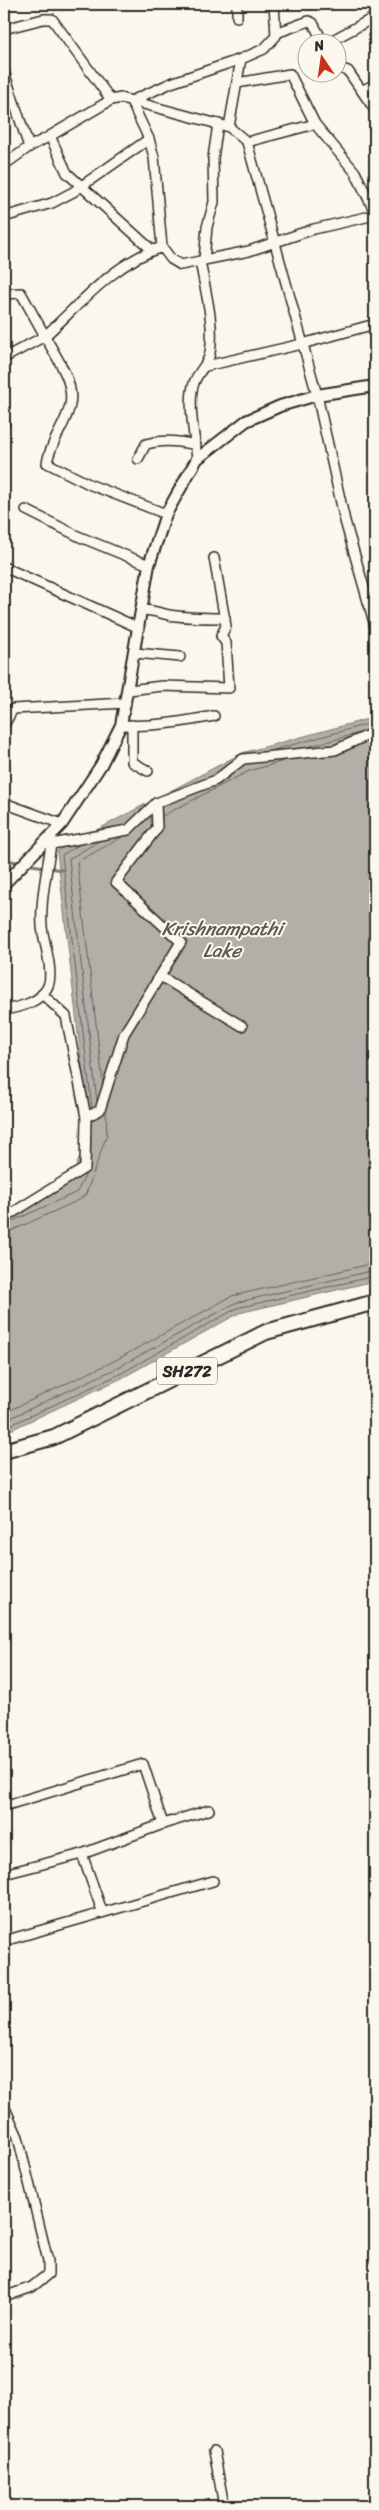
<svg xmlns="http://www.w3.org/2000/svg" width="379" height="2510" font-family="Sriracha,sans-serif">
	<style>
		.water { fill: #b1afa7; stroke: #7b7a75 }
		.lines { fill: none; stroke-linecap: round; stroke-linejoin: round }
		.shore { stroke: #61605d; stroke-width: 1 }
		.stream { stroke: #7b7a75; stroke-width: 3 }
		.minor-casing { stroke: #2b2b2b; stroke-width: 12 }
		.tertiary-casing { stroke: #2b2b2b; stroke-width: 14 }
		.primary-casing { stroke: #2b2b2b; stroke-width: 18 }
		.minor { stroke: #fbf7ec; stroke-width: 9 }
		.tertiary { stroke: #fbf7ec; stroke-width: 10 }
		.primary { stroke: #fbf7ec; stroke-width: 14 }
		.labels { text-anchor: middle; stroke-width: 4; stroke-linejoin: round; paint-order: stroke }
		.shield { fill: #fbf7ec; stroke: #696865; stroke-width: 1 }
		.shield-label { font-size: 16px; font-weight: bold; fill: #2b2b2b }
		.water-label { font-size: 19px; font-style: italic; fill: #5a5956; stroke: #fbf7ec }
	</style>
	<rect width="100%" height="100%" fill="#fbf7ec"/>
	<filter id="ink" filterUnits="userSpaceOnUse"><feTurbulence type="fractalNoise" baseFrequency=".02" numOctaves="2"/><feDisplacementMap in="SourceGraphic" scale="10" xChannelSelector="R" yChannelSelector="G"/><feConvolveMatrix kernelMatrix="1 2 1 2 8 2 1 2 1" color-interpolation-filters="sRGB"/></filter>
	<g filter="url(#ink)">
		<path class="water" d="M375,717V1281L239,1313L122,1378L4,1433V1214L71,1183L89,1128L57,851L242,753Z"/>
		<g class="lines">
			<g class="shore">
				<path d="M307,747L359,733"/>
				<path d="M270,751L375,722"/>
				<path d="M162,816L249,771L287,760"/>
				<path d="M79,845L62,855L92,1108"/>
				<path d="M103,1083L77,862L124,836"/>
				<path d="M97,1101L69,859L99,841"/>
				<path d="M4,1225L77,1192L86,1174"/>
				<path d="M4,1232L13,1230L79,1200L86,1194L107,1134L106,1111"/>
				<path d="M4,1413L114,1361L232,1296L375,1263"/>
				<path d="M4,1421L117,1368L235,1303L375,1270"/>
				<path d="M4,1428L120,1374L237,1308L375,1276"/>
			</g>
			<g class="stream">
				<path d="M4,859L20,863"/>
				<path d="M26,864L62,870"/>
			</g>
			<g class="minor-casing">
				<g id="minor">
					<path d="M237,4V17"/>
					<path d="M4,29L43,19H52L111,100L121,98L218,124L229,127L247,142L317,395L345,521L375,626"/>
					<path d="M276,33L309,21L313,23L323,42"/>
					<path d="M329,42L375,17"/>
					<path d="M336,67L348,71L375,110"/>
					<path d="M4,72L29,147L4,165"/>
					<path d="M237,83L290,74L315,124"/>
					<path d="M363,90L375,84"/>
					<path d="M229,127L241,59L264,49L276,36L274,4"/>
					<path d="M50,136L111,100"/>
					<path d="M247,142L315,124L355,172L375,212"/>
					<path d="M29,147L50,136L67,173L152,250"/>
					<path d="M4,217L52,203L73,192L149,139"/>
					<path d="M162,247L154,157L149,139L131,101L171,83L241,59"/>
					<path d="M204,260L249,251L314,229L375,215"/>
					<path d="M200,261L204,260L207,227L214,202L213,158L218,124"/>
					<path d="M4,294L21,293L45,336C80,304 115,262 162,247L171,259L181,265L200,261C205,290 215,323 210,353C208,365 198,371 194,383C187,402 195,438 197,459"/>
					<path d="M4,358L45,336C55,356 75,381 70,405C66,425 50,442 47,463L91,485L166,514"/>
					<path d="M206,366L302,344L375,324"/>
					<path d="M4,418V425"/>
					<path d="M138,459L146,444C163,439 179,441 196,445"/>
					<path d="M26,510L80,537L149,565"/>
					<path d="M4,567L139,628"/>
					<path d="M142,610C153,610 159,613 169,615C187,618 206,618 225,618"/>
					<path d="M135,653L180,657"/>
					<path d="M129,690L162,686L229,688L226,643L221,636L226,626L214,558"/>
					<path d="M4,725L13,709L126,703"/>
					<path d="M121,725C153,727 182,722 214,716"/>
					<path d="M132,725V762L148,771"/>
					<path d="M4,803L62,824"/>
					<path d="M52,844L128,830L156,803L216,780L243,759L335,750L375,732"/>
					<path d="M160,976L242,1026"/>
					<path d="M4,1010C20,1007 39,1003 47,988C55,975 44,943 42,927C40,898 48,867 52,838"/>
					<path d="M86,1117L100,1110L124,1034L181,942L116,882L157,828L156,803"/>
					<path d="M4,1218L85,1168L86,1117L66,1016L42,994"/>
					<path d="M4,1806L143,1764L163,1824"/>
					<path d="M82,1854L102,1911"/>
					<path d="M4,1874L82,1854L163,1824L209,1810"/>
					<path d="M4,1941L213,1881"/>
					<path d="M4,2106L18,2137L48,2261V2274L32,2287L4,2297"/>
					<path d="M214,2451L224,2506"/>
				</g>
			</g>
			<g class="tertiary-casing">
				<path id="tertiary" d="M4,884L62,824L101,765L121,725L149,565L166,514L197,459L246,421L280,406L317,395L375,386"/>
			</g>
			<g class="primary-casing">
				<path id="primary" d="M4,1451L54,1437L266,1332L375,1302"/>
			</g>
			<use href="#minor" class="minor"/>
			<use href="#tertiary" class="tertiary"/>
			<use href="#primary" class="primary"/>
		</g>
	</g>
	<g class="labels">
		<rect class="shield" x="157" y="1357.5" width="60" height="27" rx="4"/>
		<g class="shield-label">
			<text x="187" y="1377">SH272</text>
		</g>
		<g class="water-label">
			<text x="222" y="935">Krishnampathi<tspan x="222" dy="22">Lake</tspan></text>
		</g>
	</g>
	<rect width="379" height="2510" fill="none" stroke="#fbf7ec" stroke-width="20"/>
	<rect x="10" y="10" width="359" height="2490" fill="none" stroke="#2b2b2b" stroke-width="2" filter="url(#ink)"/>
	<g transform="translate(322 58) rotate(347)"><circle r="24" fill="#fbf7ec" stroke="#a8a59f"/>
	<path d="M0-4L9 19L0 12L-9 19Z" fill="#c8321e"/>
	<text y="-8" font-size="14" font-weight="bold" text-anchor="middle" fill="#2b2b2b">N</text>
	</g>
</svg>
